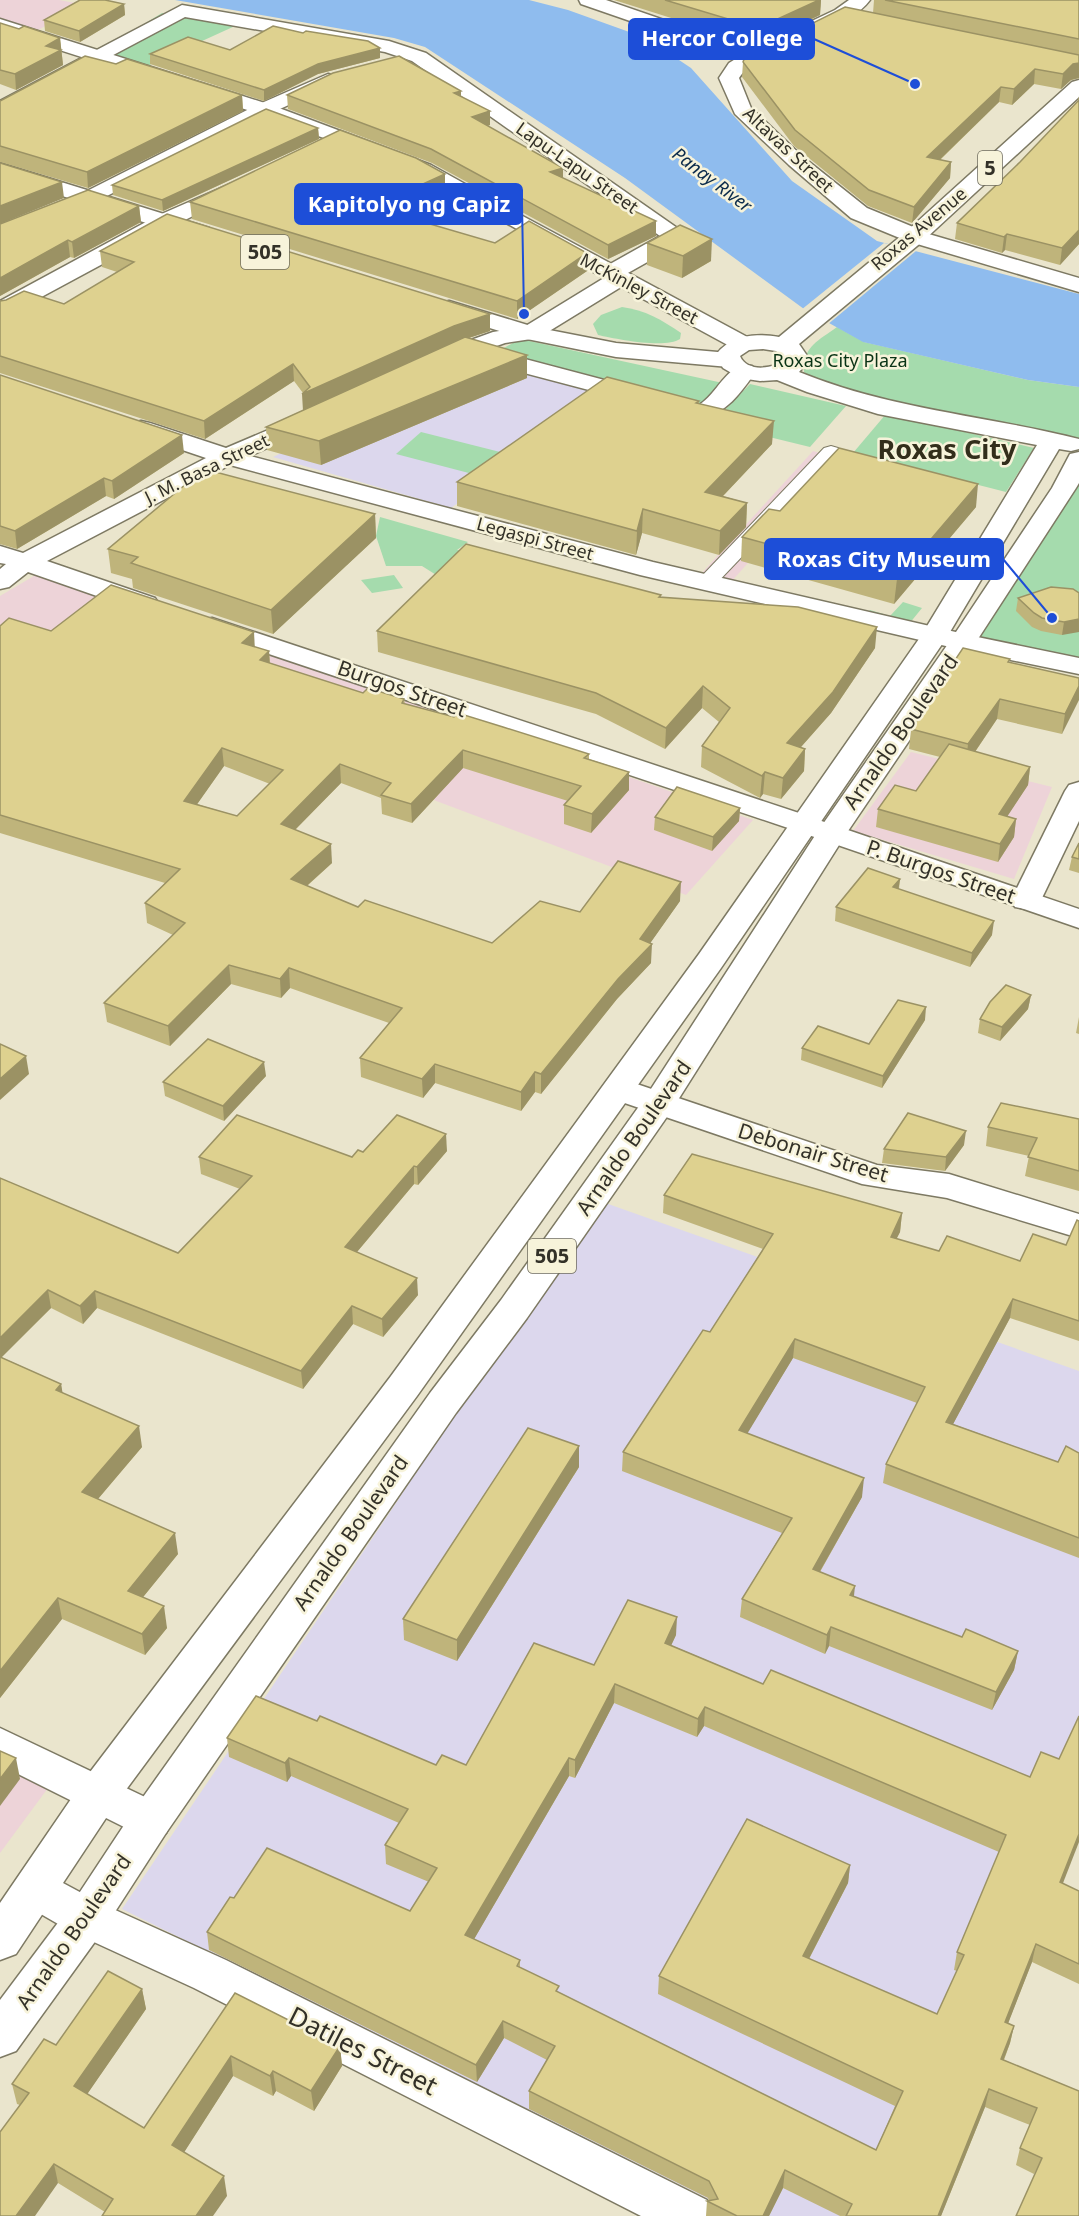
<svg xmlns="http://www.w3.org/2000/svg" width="1079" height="2216" font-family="'Noto Sans',sans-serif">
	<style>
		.commercial { fill: #edd3d8 }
		.education { fill: #dcd7ed }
		.green { fill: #a5dbad }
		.water { fill: #8fbcee }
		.pier { fill: #eae5cd }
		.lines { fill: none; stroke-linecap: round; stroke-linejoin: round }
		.pedestrian-casing { stroke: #7d7963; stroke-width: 2 }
		.minor-casing { stroke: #7d7963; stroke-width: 3 }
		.tertiary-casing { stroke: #7d7963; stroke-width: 3 }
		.secondary-casing { stroke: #7d7963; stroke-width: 3 }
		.primary-casing { stroke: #7d7963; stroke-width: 3 }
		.trunk-casing { stroke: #7d7963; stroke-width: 3 }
		.pedestrian { fill: #fff; fill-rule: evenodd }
		.minor { fill: #fff; fill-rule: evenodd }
		.tertiary { fill: #fff; fill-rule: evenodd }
		.secondary { fill: #fff; fill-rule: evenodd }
		.primary { fill: #fff; fill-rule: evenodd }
		.trunk { fill: #fff; fill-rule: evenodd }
		.wall { fill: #bfb47b; fill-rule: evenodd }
		.shaded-wall { fill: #9b9264 }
		.building { fill: #ded18f; stroke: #9b9264; stroke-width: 1.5; fill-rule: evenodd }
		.labels { text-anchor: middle; stroke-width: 5; stroke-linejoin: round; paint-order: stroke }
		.far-street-label { font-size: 18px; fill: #333128; stroke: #f7f3da }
		.far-water-label { font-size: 18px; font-style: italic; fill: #0c2c4c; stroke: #f7f3da }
		.far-park-label { font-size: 18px; fill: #093315; stroke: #f7f3da }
		.shield { fill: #f7f3da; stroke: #6e6b5d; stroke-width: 1.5 }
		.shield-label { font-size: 20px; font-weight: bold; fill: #333128 }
		.street-label { font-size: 21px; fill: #333128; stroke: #f7f3da }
		.near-street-label { font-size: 26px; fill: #333128; stroke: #f7f3da }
		.far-town-label { font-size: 27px; font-weight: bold; fill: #322e1b; stroke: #f7f3da }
		.leader { fill: none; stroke: #1d4ed8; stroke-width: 2 }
		.callout-dot { fill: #1d4ed8; stroke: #f7f3da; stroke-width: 2 }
		.callout { fill: #1d4ed8; stroke: #1d4ed8; stroke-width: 2 }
		.callout-label { font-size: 22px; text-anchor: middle; font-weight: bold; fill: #fff }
	</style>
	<rect width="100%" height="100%" fill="#eae5cd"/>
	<g class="commercial">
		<path d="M0,0H59L86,5L32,33L0,23Z"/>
		<path d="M813,451L841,459L731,582L700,575Z"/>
		<path d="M39,573L753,820L686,895L62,660L0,712V596Z"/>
		<path d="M911,752L1052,787L1014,879L853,831Z"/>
		<path d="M0,1766L48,1788L0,1853Z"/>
	</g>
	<g class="education">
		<path d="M478,360L600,394L581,413L451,508L273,457Z"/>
		<path d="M597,1200L1079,1371V1765L883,2216H743L122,1909L388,1515Z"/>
	</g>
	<g class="green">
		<path d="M162,13L235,26L145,67L97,53Z"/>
		<path d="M622,307C645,310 662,320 681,333L680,339C665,349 616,339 598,335L593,324L601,315Z"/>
		<path d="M837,327L864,342L1028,380L1079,387V441L862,398L820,383L804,372C803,346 818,341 837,327Z"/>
		<path d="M520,339L723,383L700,408L495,353Z"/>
		<path d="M750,384L846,406L810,447L712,423Z"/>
		<path d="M886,414L1034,448L1006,492L853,453Z"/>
		<path d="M421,432L512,455L488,478L396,454Z"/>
		<path d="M1079,478V660L980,638Z"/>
		<path d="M380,517L468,542L457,550L469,551L441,578L422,566H386L376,536Z"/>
		<path d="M394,575L403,588L372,593L361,580Z"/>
		<path d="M903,602L922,608L909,624L867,614L870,610L890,616Z"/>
	</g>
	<path class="water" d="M175,0H529L568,10L646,38L691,68L792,181L877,241L1079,294V387L1028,380L863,342L804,309L625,178L425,47L394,38Z"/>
	<path class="pier" d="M884,243L916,251L827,325L801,310Z"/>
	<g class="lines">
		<g class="pedestrian-casing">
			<path id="pedestrian" d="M831,446L838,448L840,452L838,456L713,587H699L696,583L699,579L824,448Z"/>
		</g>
		<g class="minor-casing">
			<g id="minor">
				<path d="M182,5L389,41L426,53L683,232L686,237L683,242L619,278L611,280L603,278L600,273L603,268L660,236L412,61L385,52L185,17L0,115V101Z"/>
				<path d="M328,74L335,76L338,80L335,84L271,113L99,200L0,240V226L85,192L257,105Z"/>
				<path d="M230,184L237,186L240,190L237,194L173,226L8,315L0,317V301L157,216Z"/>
				<path d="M483,348L699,405C718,394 728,360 752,366L756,371C741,393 726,414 699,419L475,360L471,355L475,350Z"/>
				<path d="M963,634L1079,658V674L953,648L950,642L953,636Z"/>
				<path d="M1079,782V821L1041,900L1037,907L1026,909L1015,907L1011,900L1065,791L1069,785Z"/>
				<path d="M619,1078L877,1165L949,1174L1079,1214V1238L947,1198L862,1184L607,1097L603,1089L607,1081Z"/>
				<path d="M35,1870L50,1876L102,1904L226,1960L707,2200L714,2216H641L194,1988L72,1932L20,1902L13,1889L20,1876Z"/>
			</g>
		</g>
		<g class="tertiary-casing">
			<g id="tertiary">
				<path d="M579,0H606L751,50L835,10L849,0H870C846,34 760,45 739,78L751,108L803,157L867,208L923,231L926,236L923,241L915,242L907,241L851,218L789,165L735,114L719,78L729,63L737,58L581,4Z"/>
				<path d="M0,19L271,105L431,165L517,213L751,339L754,344L751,349L743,351L735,349L621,287L538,338L505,343L443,365L435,363L431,358L435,353L493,332L524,327L604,278L417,173L257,113L0,31Z"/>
				<path d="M306,414L314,416L318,421L314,426L250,456L653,562L973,636L976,642L973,648L963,650L640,575L230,465L47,561L155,598L159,604L155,610L146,612L137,610L28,572L9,587L0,589V569L6,564L0,563V546L23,553L206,458L132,433L129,428L132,423L141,421L150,423L226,448Z"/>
				<path d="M212,618L814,818L819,824L814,830L804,833L794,830L203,632L199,626L203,620Z"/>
			</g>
		</g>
		<g class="secondary-casing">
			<g id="secondary">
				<path d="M915,230L1079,278V292L907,241L904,236L907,231Z"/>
				<path d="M804,815L1079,909V928L794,830L789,824L794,818Z"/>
				<path d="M0,1728L166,1807L172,1820L166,1833L151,1838L136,1833L0,1765Z"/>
			</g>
		</g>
		<g class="primary-casing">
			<g id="primary">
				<path d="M0,163L209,228L212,233L209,238L201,239L193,238L0,176Z"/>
				<path d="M449,301L534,327L616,343L729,353L737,355L741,360L737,365L729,367L616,357L522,338L441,313L438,308L441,303Z"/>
			</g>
		</g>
		<g class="trunk-casing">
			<g id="trunk">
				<path d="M1079,80V97L923,241L799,344L810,360L799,372C892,410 984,415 1079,439V449L1071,451L1059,449L947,637L721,968L417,1396L114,1806L16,1954L0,1960V1903L84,1780L391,1376L699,954L921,636L1037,445L878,414L807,392L777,380L760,381L740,378L723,368L716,355C730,335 756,333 779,337L907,231L1072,82ZM763,349L776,351L786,359C774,369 747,373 740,356L749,350Z"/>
				<path d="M1079,452V483L1076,488L976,642L846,834L671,1111L527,1318L456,1413L166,1833L102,1932L16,2051L0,2057V2000L72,1904L136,1807L430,1393L501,1300L647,1095L816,834L950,641L1052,488L1070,454Z"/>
			</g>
		</g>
		<use href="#pedestrian" class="pedestrian"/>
		<use href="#minor" class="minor"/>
		<use href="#tertiary" class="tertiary"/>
		<use href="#secondary" class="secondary"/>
		<use href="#primary" class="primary"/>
		<use href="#trunk" class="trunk"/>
	</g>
	<g class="wall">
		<path d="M614,0H821L820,15L757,45Z"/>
		<path d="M874,0H1079V78L1071,80L1061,89L1034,84L1012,105L999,102L940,160L951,162L950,178L912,223L868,206L794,146L742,77L743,62L873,13Z"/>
		<path d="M124,4L125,15L80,42L45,31L44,20Z"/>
		<path d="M0,23L19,29L60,38L63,65L16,90L0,84Z"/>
		<path d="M303,33L380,48V58L318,74L264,101L150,64V54L230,50Z"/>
		<path d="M116,64L242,95L243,111L88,188L0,162V101Z"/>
		<path d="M461,91V96L490,125L487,126L563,168V178L656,236L608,259L432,163L288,109L287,95Z"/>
		<path d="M1079,96V244L1060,265L1005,250L1002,253L955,239L957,223L1020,162L1078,101Z"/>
		<path d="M318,128L319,139L163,211L113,195L112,185Z"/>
		<path d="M445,192L396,214L587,271L517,319L192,219L190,202Z"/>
		<path d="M139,206L141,222L74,258L70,257L0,296V224Z"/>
		<path d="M647,243L711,261L682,278L647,265Z"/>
		<path d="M100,251L490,331L468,338L527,378L321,465L267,450L266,427L303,410V393L294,381L205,439L0,373V301L64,304L117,272L102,267Z"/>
		<path d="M0,375L184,453L114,499L106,496L17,549L0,544Z"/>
		<path d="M699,401V404L772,444L723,496L747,503L746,527L719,555L642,533L636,555L457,506V482Z"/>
		<path d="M976,507L894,604L741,561L742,537L780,511Z"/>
		<path d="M375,514L376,538L273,634L133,588L132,579L111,573L108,549Z"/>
		<path d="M1079,593L1062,635L1041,631L1032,627L1016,611L1018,598Z"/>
		<path d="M661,595V597L875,648L831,713L801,747L805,749L804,771L781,799L763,794L760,798L701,767L702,746L719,722L702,708L665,749L596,714L378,652L377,631Z"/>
		<path d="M0,626L255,647L269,651L270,663L363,693L404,699L405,704L589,754V759L629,772V790L591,833L564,824V805L568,801L463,768L412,823L382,814L381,798L341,783L295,830L332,863L307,886L358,907L492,943L580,912L680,901L650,943L651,963L617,999L541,1094L535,1092L521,1111L435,1083L423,1098L361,1077L360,1058L389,1023L290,988L281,998L231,984L170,1046L107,1022L104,1003L173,935L147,923L145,903L165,883L0,833ZM224,766L270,784L237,816L197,804Z"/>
		<path d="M1009,663L1079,678L1062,734L997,719L975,752L1030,767L1028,785L1007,816L1016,819L1014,837L998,862L876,827L878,809L916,791L940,757L909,749L911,729L930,703L931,696Z"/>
		<path d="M740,808L739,821L712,851L654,830L655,817Z"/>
		<path d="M1079,843V873L1069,870L1072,857Z"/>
		<path d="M900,879L899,889L992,935L970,967L835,921L836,907Z"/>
		<path d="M1031,995L1028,1009L1000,1041L978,1033L980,1019Z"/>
		<path d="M1079,1017V1034L1076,1033Z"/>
		<path d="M925,1020L882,1088L801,1060L802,1048L869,1044Z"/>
		<path d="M266,1076L224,1121L165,1096L163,1082Z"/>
		<path d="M1079,1119V1191L1025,1176L1029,1156L986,1146L988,1127Z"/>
		<path d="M964,1145L945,1171L882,1163L884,1149Z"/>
		<path d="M447,1151L418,1185L414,1184L357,1252L418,1295L383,1337L353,1324L303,1389L97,1308L83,1324L51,1308L1,1357L61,1384L62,1393L142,1447L98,1499L178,1554L143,1597L167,1628L145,1655L62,1619L0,1698V1178L178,1253L240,1189L201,1174L199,1157H352L363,1152Z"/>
		<path d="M664,1195L902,1213L900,1232L896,1239L939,1251L1020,1261L1066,1245L1079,1221V1341L1010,1318L953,1424L1058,1462L1079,1453V1558L883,1483L886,1464L917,1403L793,1358L747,1433L862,1497L820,1572L854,1597L962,1637L1018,1651L1014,1670L992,1710L829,1646L825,1654L740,1617L742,1599L782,1533L622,1471L623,1452L710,1332L763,1249L663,1213Z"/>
		<path d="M579,1446V1467L457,1661L404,1640L403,1619Z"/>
		<path d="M676,1635L671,1645L763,1684L1030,1777L1063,1884L1079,1891V1984L1032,1962L1008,2023L1014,2026L1010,2043L1004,2060L1079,2091L1034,2174L1016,2165L1020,2148L1030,2125L985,2107L941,2216H840L783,2188L769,2216H706L707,2201H709L708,2198L529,2109V2091L547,2060L504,2038L477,2082L209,1950L207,1932L234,1898L410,1911L429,1882L386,1864L385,1845L399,1823L291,1776L287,1782L229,1757L227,1738L317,1721L436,1765H466L594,1665ZM614,1703L697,1737L704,1726L999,1852L957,1952L954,1970L957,1971L937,2014L809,1959L848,1883L850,1865L659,1976L658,1994L895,2106L876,2150L559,1993L520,1967V1960L474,1939L569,1776L575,1778Z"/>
		<path d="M142,1989L146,2009L87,2094L144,2128L235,1993L340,2046L342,2066L314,2111L276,2091L273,2096L233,2076L184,2152L227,2196L105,2212L58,2183L20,2105L17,2104L12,2084L56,2045Z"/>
	</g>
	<g class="shaded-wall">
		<path d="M819,0H821L820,15L757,45L758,28Z"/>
		<path d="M124,4L125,15L80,42L79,31Z"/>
		<path d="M60,38L63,65L16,90L15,74L46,46Z"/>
		<path d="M380,48V58L318,74L264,101V90L318,64Z"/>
		<path d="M1079,63V78L1071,80L1061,89L1063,74L1073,64Z"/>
		<path d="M1035,69L1034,84L1012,105L1014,89Z"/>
		<path d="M1001,87L999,102L926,173L927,157Z"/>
		<path d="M461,91V104L454,93Z"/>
		<path d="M242,95L243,111L88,188L87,172Z"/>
		<path d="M490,111V125L472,131V117Z"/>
		<path d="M318,128L319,139L163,211L162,200Z"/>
		<path d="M951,162L950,178L912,223L914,207Z"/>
		<path d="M563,168V183L550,172Z"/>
		<path d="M445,174V192L373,225L372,207Z"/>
		<path d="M62,182L64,198L0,224V206Z"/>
		<path d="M139,206L141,222L74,258L72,242Z"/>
		<path d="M656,221V236L608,259V245Z"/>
		<path d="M1079,230V244L1060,265L1062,248Z"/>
		<path d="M1007,234L1005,250L1002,253L1004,237Z"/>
		<path d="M712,239L711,261L682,278L683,256Z"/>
		<path d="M68,240L70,257L0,296V278Z"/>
		<path d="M587,253V271L517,319V301Z"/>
		<path d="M490,314V331L454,343L303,411L302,394L454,326Z"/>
		<path d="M527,355V378L321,465L319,441Z"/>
		<path d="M293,364L294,381L205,439L204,421Z"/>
		<path d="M774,421L772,444L704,516L705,492Z"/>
		<path d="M182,435L184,453L114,499L112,481Z"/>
		<path d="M104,478L106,496L17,549L15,531Z"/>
		<path d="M978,484L976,507L894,604L897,579Z"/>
		<path d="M747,503L746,527L719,555L720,531Z"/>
		<path d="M643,509L642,533L636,555L637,531Z"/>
		<path d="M375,514L376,538L273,634L271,610Z"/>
		<path d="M1079,619V632L1062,635L1064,622Z"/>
		<path d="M877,627L875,648L831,713L785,765L787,743Z"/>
		<path d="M254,632L255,651L242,643Z"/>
		<path d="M269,651L270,670L260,660Z"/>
		<path d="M703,686L702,708L665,749L666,728Z"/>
		<path d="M1079,686V700L1062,734L1065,714Z"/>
		<path d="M1000,699L997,719L966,765L968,744Z"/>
		<path d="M222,748L224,766L186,820L184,801Z"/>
		<path d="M805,749L804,771L781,799L783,778Z"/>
		<path d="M463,750V768L412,823L411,804Z"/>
		<path d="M340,764L341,783L282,843L281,824Z"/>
		<path d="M1030,767L1028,785L997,832L999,814Z"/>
		<path d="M629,772V790L591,833L592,814Z"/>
		<path d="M765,772L763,794L760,798L762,776Z"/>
		<path d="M740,808L739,821L712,851L713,837Z"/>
		<path d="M1016,819L1014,837L998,862L1000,844Z"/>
		<path d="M331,844L332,863L292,899L291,879Z"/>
		<path d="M900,879L898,892L893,887Z"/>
		<path d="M681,882L680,901L644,952L652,944L651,963L617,999L541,1094V1074Z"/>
		<path d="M994,921L992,935L970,967L972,953Z"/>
		<path d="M229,965L231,984L170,1046L168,1026Z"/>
		<path d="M289,968L290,988L281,998L280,979Z"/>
		<path d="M1031,995L1028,1009L1000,1041L1002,1027Z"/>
		<path d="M926,1007L925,1020L882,1088L883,1076Z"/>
		<path d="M26,1056L29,1074L0,1100V1079Z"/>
		<path d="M264,1062L266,1076L224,1121L223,1106Z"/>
		<path d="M435,1064V1083L423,1098L422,1079Z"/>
		<path d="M535,1072V1092L521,1111V1092Z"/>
		<path d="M966,1131L964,1145L945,1171L946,1157Z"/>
		<path d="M446,1134L447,1151L418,1185L417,1167Z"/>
		<path d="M414,1166V1184L346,1265L345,1247Z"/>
		<path d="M902,1213L900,1232L888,1256L891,1237Z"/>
		<path d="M417,1278L418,1295L383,1337L382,1319Z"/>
		<path d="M48,1290L51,1308L0,1359V1338Z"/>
		<path d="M95,1291L97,1308L83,1324L80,1306Z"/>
		<path d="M1013,1299L1010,1318L944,1441L946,1422Z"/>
		<path d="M352,1306L353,1324L303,1389L301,1371Z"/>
		<path d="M795,1339L793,1358L738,1449L739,1430Z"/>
		<path d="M61,1384L65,1406L56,1390Z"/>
		<path d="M139,1426L142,1447L86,1513L82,1492Z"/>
		<path d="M579,1446V1467L457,1661V1640Z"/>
		<path d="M864,1478L862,1497L811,1587L813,1569Z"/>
		<path d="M175,1533L178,1554L131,1612L128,1591Z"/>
		<path d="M855,1586L853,1605L850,1595Z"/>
		<path d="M58,1598L62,1619L0,1698V1671Z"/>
		<path d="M164,1606L167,1628L145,1655L142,1634Z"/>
		<path d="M677,1617L676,1635L664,1661L665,1643Z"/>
		<path d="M831,1627L829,1646L825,1654L827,1635Z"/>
		<path d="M1018,1651L1014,1670L992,1710L996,1692Z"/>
		<path d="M615,1684L614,1703L575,1778V1760Z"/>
		<path d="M705,1707L704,1726L697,1737L698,1719Z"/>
		<path d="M16,1758L20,1779L0,1806V1779Z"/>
		<path d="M289,1758L291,1776L287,1782L285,1763Z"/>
		<path d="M569,1758V1776L466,1953L465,1935Z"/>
		<path d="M1079,1834V1842L1056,1901L1060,1882Z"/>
		<path d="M850,1865L848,1883L801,1974L803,1956Z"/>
		<path d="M1036,1944L1032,1962L1002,2039L1005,2022Z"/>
		<path d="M142,1989L146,2009L79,2106L74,2086Z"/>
		<path d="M503,2021L504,2038L477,2082L476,2065Z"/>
		<path d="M1014,2026L1010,2043L997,2077L1001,2059Z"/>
		<path d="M340,2046L342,2066L314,2111L311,2091Z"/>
		<path d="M231,2056L233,2076L176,2165L172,2145Z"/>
		<path d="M273,2071L276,2091L273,2096L270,2076Z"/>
		<path d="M989,2089L985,2107L941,2216H938Z"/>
		<path d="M54,2164L58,2183L35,2216H16Z"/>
		<path d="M785,2170L783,2188L769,2216H763Z"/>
		<path d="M224,2176L227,2196L213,2216H196Z"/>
	</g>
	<g class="building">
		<path d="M80,0H105L124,4L79,31L44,20Z"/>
		<path d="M665,0H819L758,28Z"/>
		<path d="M885,0H1079V39Z"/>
		<path d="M845,7L1079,55V63L1073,64L1063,74L1035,69L1014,89L1001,87L927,157L951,162L914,207L869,190L795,130L743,62L745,57Z"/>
		<path d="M0,23L19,29L24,26L60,38L46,46L61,50L15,74L0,70Z"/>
		<path d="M273,26L303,33L306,31L368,41L380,48L318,64L264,90L150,54L188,37L230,50Z"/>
		<path d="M85,56L116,64L127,59L242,95L87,172L0,146V101Z"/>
		<path d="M399,56L461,91L454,93L490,111L472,117L563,168L550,172L656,221L608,245L431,149L287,95L333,73Z"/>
		<path d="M1079,100V230L1062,248L1007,234L1004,237L957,223L1020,162Z"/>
		<path d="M266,109L318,128L162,200L112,185Z"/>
		<path d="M340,130L416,158L445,174L372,207L495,243L529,221L587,253L517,301L190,202Z"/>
		<path d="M0,163L62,182L0,206Z"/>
		<path d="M88,190L139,206L72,242L68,240L0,278V224Z"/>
		<path d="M167,214L490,314L454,326L302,394L310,387L293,364L204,421L0,356V301L6,300L24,291L64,304L134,262L100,251Z"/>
		<path d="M680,225L712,239L683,256L647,243Z"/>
		<path d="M465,337L527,355L319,441L266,427Z"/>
		<path d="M0,375L182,435L112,481L104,478L15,531L0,526Z"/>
		<path d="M607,377L699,401L696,403L774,421L705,492L747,503L720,531L643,509L637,531L457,482Z"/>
		<path d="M839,448L978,484L897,579L742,537L769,509L780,511Z"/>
		<path d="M204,469L375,514L271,610L131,563L138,557L108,549Z"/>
		<path d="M466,544L661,595L659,597L798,607L877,627L833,692L787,743L805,749L783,778L765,772L762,776L702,746L730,708L703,686L666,728L596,693L377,631Z"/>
		<path d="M111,585L254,632L242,643L269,651L260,660L363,693L368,688L404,699L402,703L454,717L458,713L503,727L589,754L584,758L629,772L592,814L564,805L581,786L463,750L411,804L381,795L391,783L340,764L281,824L331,844L291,879L358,907L365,900L492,943L540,901L580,912L618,861L681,882L640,939L652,944L618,979L541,1074L535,1072L521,1092L435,1064L422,1079L360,1058L402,1008L289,968L280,979L229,965L168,1026L104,1003L185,923L145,903L180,869L0,815V626L9,618L51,631ZM222,748L283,770L237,816L184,801Z"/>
		<path d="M1051,587L1073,589L1079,593V619L1064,622L1042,618L1034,613L1018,598Z"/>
		<path d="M963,648L1010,659L1008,662L1079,678V686L1065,714L1000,699L968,744L911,729L934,697L931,696Z"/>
		<path d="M949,744L1030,767L999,814L1016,819L1000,844L878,809L895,785L916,791Z"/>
		<path d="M677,787L740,808L713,837L655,817Z"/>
		<path d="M1079,843V859L1072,857Z"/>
		<path d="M868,868L900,879L893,887L994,921L972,953L836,907Z"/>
		<path d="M1006,985L1031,995L1002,1027L980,1019L990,1002Z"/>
		<path d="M898,1000L926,1007L883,1076L802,1048L818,1026L869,1044Z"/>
		<path d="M208,1039L264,1062L223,1106L163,1082Z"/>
		<path d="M0,1044L26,1056L0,1079Z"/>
		<path d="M1001,1103L1079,1119V1171L1028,1157L1037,1138L988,1127Z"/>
		<path d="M908,1113L966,1131L946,1157L884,1149Z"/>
		<path d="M237,1115L352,1157L358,1150L363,1152L397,1115L446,1134L417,1167L414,1166L345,1247L417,1278L382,1319L352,1306L301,1371L95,1291L80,1306L48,1290L0,1338V1178L178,1253L252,1176L199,1157Z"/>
		<path d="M692,1154L902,1213L891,1237L939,1251L947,1236L1020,1261L1033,1234L1066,1245L1077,1220L1079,1221V1321L1013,1299L946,1422L1058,1462L1066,1446L1079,1453V1538L886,1464L925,1387L795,1339L739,1430L864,1478L813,1569L855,1586L850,1595L962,1637L966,1629L1018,1651L996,1692L831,1627L827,1635L742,1599L792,1518L623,1452L703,1330L710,1332L773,1234L664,1195Z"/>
		<path d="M0,1357L61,1384L56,1390L139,1426L82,1492L175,1533L128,1591L164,1606L142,1634L58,1598L0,1671Z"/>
		<path d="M528,1428L579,1446L457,1640L403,1619Z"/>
		<path d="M628,1600L677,1617L665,1643L763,1684L771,1670L1030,1777L1041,1752L1059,1759L1079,1716V1834L1060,1882L1079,1891V1964L1036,1944L1005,2022L1014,2026L1001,2059L1079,2091V2216H1016L1042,2158L1020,2148L1037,2108L989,2089L938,2216H846L852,2204L785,2170L763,2216H737L707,2201L718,2199L709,2181L529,2091L555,2046L503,2021L476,2065L207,1932L230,1897L234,1898L267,1848L410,1911L437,1868L385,1845L408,1809L289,1758L285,1763L227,1738L256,1696L317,1721L320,1716L436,1765L442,1755L466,1765L534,1643L594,1665ZM615,1684L698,1719L705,1707L1006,1835L957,1952L964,1955L937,2014L803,1956L850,1865L747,1819L659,1976L903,2091L876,2150L556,1991L559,1986L517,1966L520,1960L465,1935L569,1758L575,1760Z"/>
		<path d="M0,1751L16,1758L0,1779Z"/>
		<path d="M108,1971L142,1989L74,2086L144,2128L235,1993L340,2046L311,2091L273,2071L270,2076L231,2056L172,2145L224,2176L196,2216H102L113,2199L54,2164L16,2216H0V2132L29,2093L12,2084L44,2039L56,2045Z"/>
	</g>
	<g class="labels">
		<g class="far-street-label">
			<text transform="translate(788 150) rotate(43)" y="6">Altavas Street</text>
			<text transform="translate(577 168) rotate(35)" y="6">Lapu-Lapu Street</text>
			<text transform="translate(919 229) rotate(-40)" y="6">Roxas Avenue</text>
			<text transform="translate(639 289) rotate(28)" y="6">McKinley Street</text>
			<text transform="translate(207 469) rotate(-26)" y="6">J. M. Basa Street</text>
			<text transform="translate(535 539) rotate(15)" y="6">Legaspi Street</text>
		</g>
		<g class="far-water-label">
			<text transform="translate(712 180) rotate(37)" y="6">Panay River</text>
		</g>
		<g class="far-park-label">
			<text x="840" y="367">Roxas City Plaza</text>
		</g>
		<g class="shield">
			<rect x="978" y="151" width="24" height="34" rx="4.5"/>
			<rect x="241" y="235" width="48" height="34" rx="4.5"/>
			<rect x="528" y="1239" width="48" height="34" rx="4.5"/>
		</g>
		<g class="shield-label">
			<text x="990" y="175">5</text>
			<text x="265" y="259">505</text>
			<text x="552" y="1263">505</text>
		</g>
		<g class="street-label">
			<text transform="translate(402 689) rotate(19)" y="7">Burgos Street</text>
			<text transform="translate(901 732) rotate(-55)" y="7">Arnaldo Boulevard</text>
			<text transform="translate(941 872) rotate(19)" y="7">P. Burgos Street</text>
			<text transform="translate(634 1138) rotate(-55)" y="7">Arnaldo Boulevard</text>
			<text transform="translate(813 1153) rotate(17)" y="7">Debonair Street</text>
			<text transform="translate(351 1533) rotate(-55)" y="7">Arnaldo Boulevard</text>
			<text transform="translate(74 1932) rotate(-55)" y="7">Arnaldo Boulevard</text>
		</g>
		<g class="near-street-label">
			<text transform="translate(363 2051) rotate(27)" y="9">Datiles Street</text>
		</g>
		<g class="far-town-label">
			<text x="947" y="459">Roxas City</text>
		</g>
	</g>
	<path class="leader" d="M915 84L814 39M524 314L522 204M1052 618L1003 559"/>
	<g class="callout-dot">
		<circle cx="915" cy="84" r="6"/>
		<circle cx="524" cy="314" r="6"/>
		<circle cx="1052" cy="618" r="6"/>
	</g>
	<g class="callout">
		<rect x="629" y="19" width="185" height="40" rx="6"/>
		<rect x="295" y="184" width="227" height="40" rx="6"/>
		<rect x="765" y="539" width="238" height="40" rx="6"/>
	</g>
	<g class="callout-label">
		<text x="722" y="46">Hercor College</text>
		<text x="409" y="212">Kapitolyo ng Capiz</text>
		<text x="884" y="567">Roxas City Museum</text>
	</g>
</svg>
